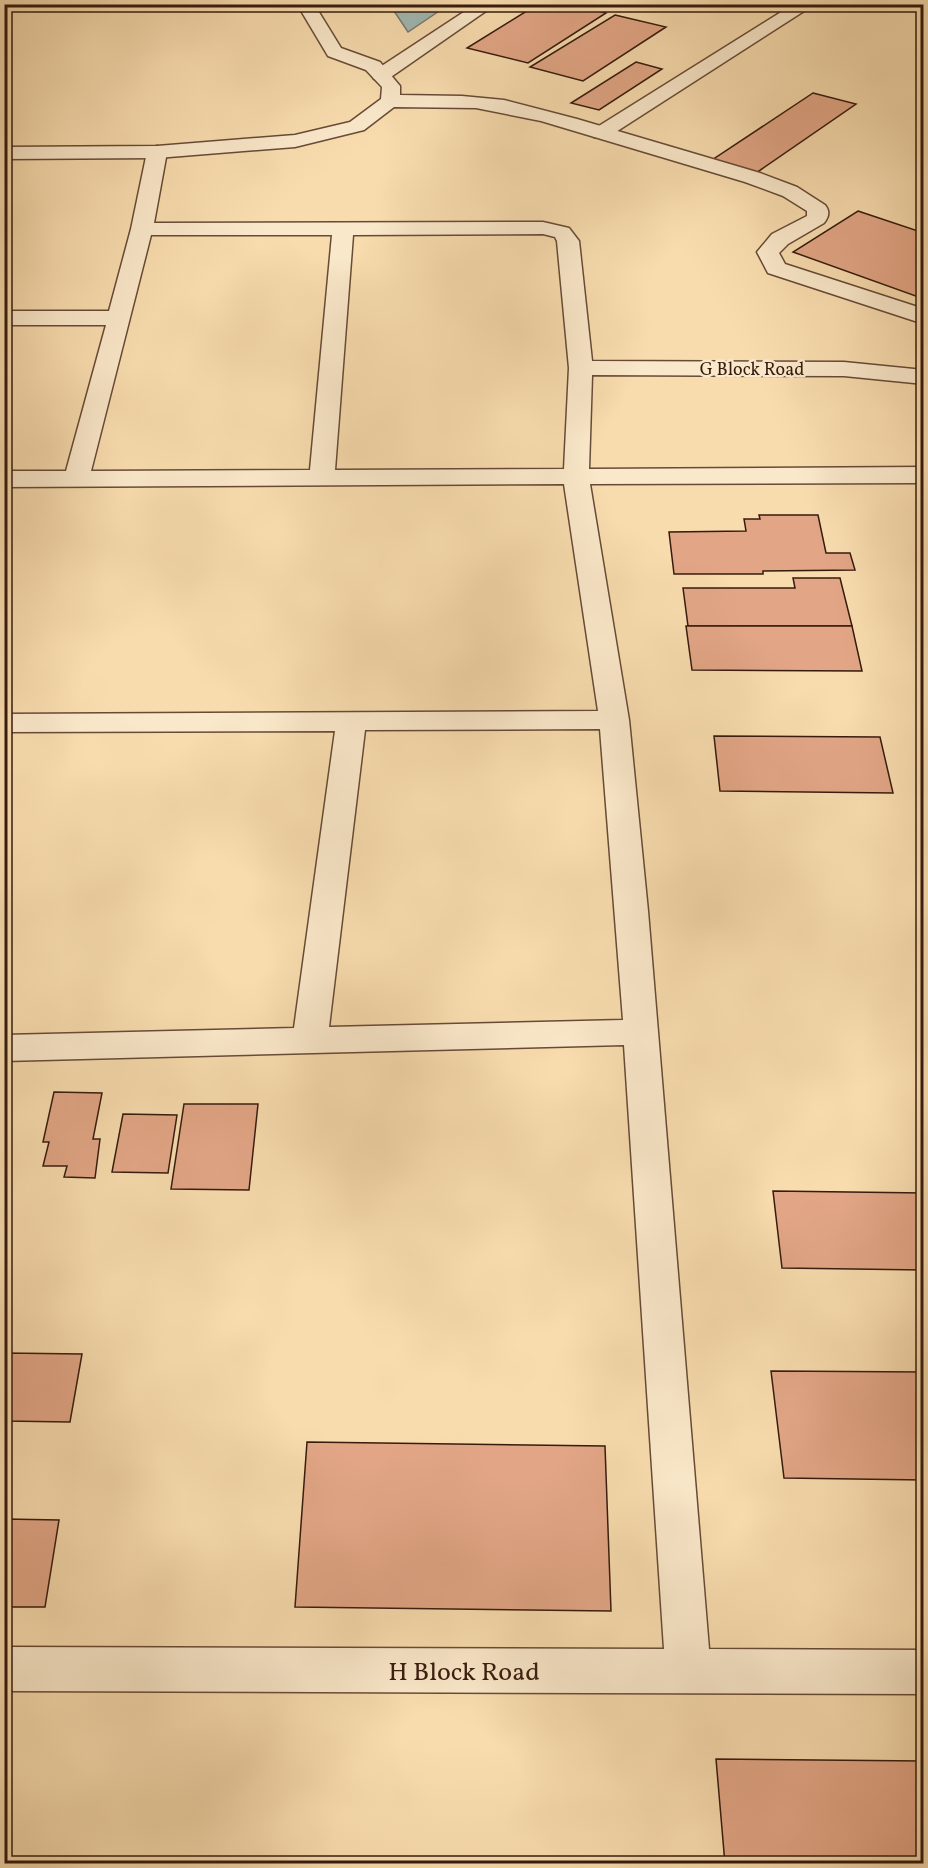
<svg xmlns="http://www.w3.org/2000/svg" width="928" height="1868" font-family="Vollkorn,serif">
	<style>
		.water { fill: #a1b9b5; stroke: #767a72; stroke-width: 1.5 }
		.building { fill: #e2a686; stroke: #361b0e; stroke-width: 1.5 }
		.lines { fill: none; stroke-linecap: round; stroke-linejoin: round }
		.minor-casing { stroke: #664b36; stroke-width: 3 }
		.tertiary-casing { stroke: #664b36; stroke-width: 3 }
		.minor { fill: #fae8ca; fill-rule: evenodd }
		.tertiary { fill: #fae8ca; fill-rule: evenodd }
		.labels { text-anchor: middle; stroke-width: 5; stroke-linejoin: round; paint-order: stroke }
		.far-street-label { font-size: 18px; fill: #361b0e; stroke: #fae8ca }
		.near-street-label { font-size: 26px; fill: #361b0e; stroke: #fae8ca }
	</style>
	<rect width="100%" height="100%" fill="#f8dcae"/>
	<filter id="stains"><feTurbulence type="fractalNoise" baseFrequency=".00333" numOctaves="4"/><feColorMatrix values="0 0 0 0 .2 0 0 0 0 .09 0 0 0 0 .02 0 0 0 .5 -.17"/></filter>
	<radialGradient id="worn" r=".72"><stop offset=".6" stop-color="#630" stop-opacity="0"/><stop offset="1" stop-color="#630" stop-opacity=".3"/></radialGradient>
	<path class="water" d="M390,5H448L408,32Z"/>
	<g class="building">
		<path d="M538,4H569L606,13L528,63L467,48Z"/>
		<path d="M615,15L666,27L583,81L530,67Z"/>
		<path d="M636,62L662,69L599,110L571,103Z"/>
		<path d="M813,93L856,104L756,173L712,160Z"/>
		<path d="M858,211L924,233V299L793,252Z"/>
		<path d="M759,515H818L826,553H850L855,570L763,571V574H674L669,532L746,531L744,519H760Z"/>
		<path d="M793,578H840L852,626H688L683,588H795Z"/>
		<path d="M686,626H852L862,671L692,670Z"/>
		<path d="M714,736L880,737L893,793L720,791Z"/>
		<path d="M54,1092L102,1093L93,1139H100L95,1178L64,1177L67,1166H43L49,1142H43Z"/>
		<path d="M184,1104H258L249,1190L171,1189Z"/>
		<path d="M123,1114L177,1115L168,1173L112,1172Z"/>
		<path d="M773,1191L924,1193V1270L782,1268Z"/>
		<path d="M4,1353L82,1354L70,1422L4,1421Z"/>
		<path d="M771,1371L924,1372V1480L784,1478Z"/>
		<path d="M307,1442L605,1446L611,1611L295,1607Z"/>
		<path d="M4,1519L59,1520L45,1607H4Z"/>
		<path d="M716,1759L924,1761V1864H725Z"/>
	</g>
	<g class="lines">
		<g class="minor-casing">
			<g id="minor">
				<path d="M476,4H496L388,79H374L372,75L374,71Z"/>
				<path d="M794,4H815L608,137H594L591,133L594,129Z"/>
				<path d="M157,146L164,148L167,152L154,223L543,222L569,228L579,241L592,361L844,362L924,370V384L844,376L592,375L589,469L924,467V483L590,484L629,720L648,911L709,1649L924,1650V1694L4,1691V1647L664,1649L624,1045L4,1061V1035L294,1028L335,731L4,732V714L598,711L564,484L4,487V471H66L106,325H4V311H109L131,229L147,152L150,148ZM543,234L555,237L557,241L569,368L564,469L335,470L353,235ZM151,235H332L310,470L91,471ZM600,729L623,1020L329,1027L365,730Z"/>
			</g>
		</g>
		<g class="tertiary-casing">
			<path id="tertiary" d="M297,4H314L341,48L380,62L400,86V95L462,96L504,100L577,119L760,173L797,187L825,205C830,211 829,217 824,223L788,244L779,253L785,264L924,309V324L768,273L757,252L772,234L807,216V211L783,196L745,182L541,121L476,108L394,107L364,130L295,147L157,158L4,159V147L157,146L295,135L350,122L381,99L382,87L366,70L328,56Z"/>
		</g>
		<use href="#minor" class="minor"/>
		<use href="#tertiary" class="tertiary"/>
	</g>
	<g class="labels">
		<g class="far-street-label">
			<text x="752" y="375">G Block Road</text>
		</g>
		<g class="near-street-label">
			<text x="464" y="1680">H Block Road</text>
		</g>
	</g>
	<rect width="928" height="1868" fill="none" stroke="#f8dcae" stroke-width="24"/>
	<rect x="6" y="6" width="916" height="1856" fill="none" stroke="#361b0e" stroke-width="3"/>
	<rect x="12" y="12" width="904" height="1844" fill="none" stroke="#361b0e" stroke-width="1.5"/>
	<rect width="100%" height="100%" filter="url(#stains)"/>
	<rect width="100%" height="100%" fill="url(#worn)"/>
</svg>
